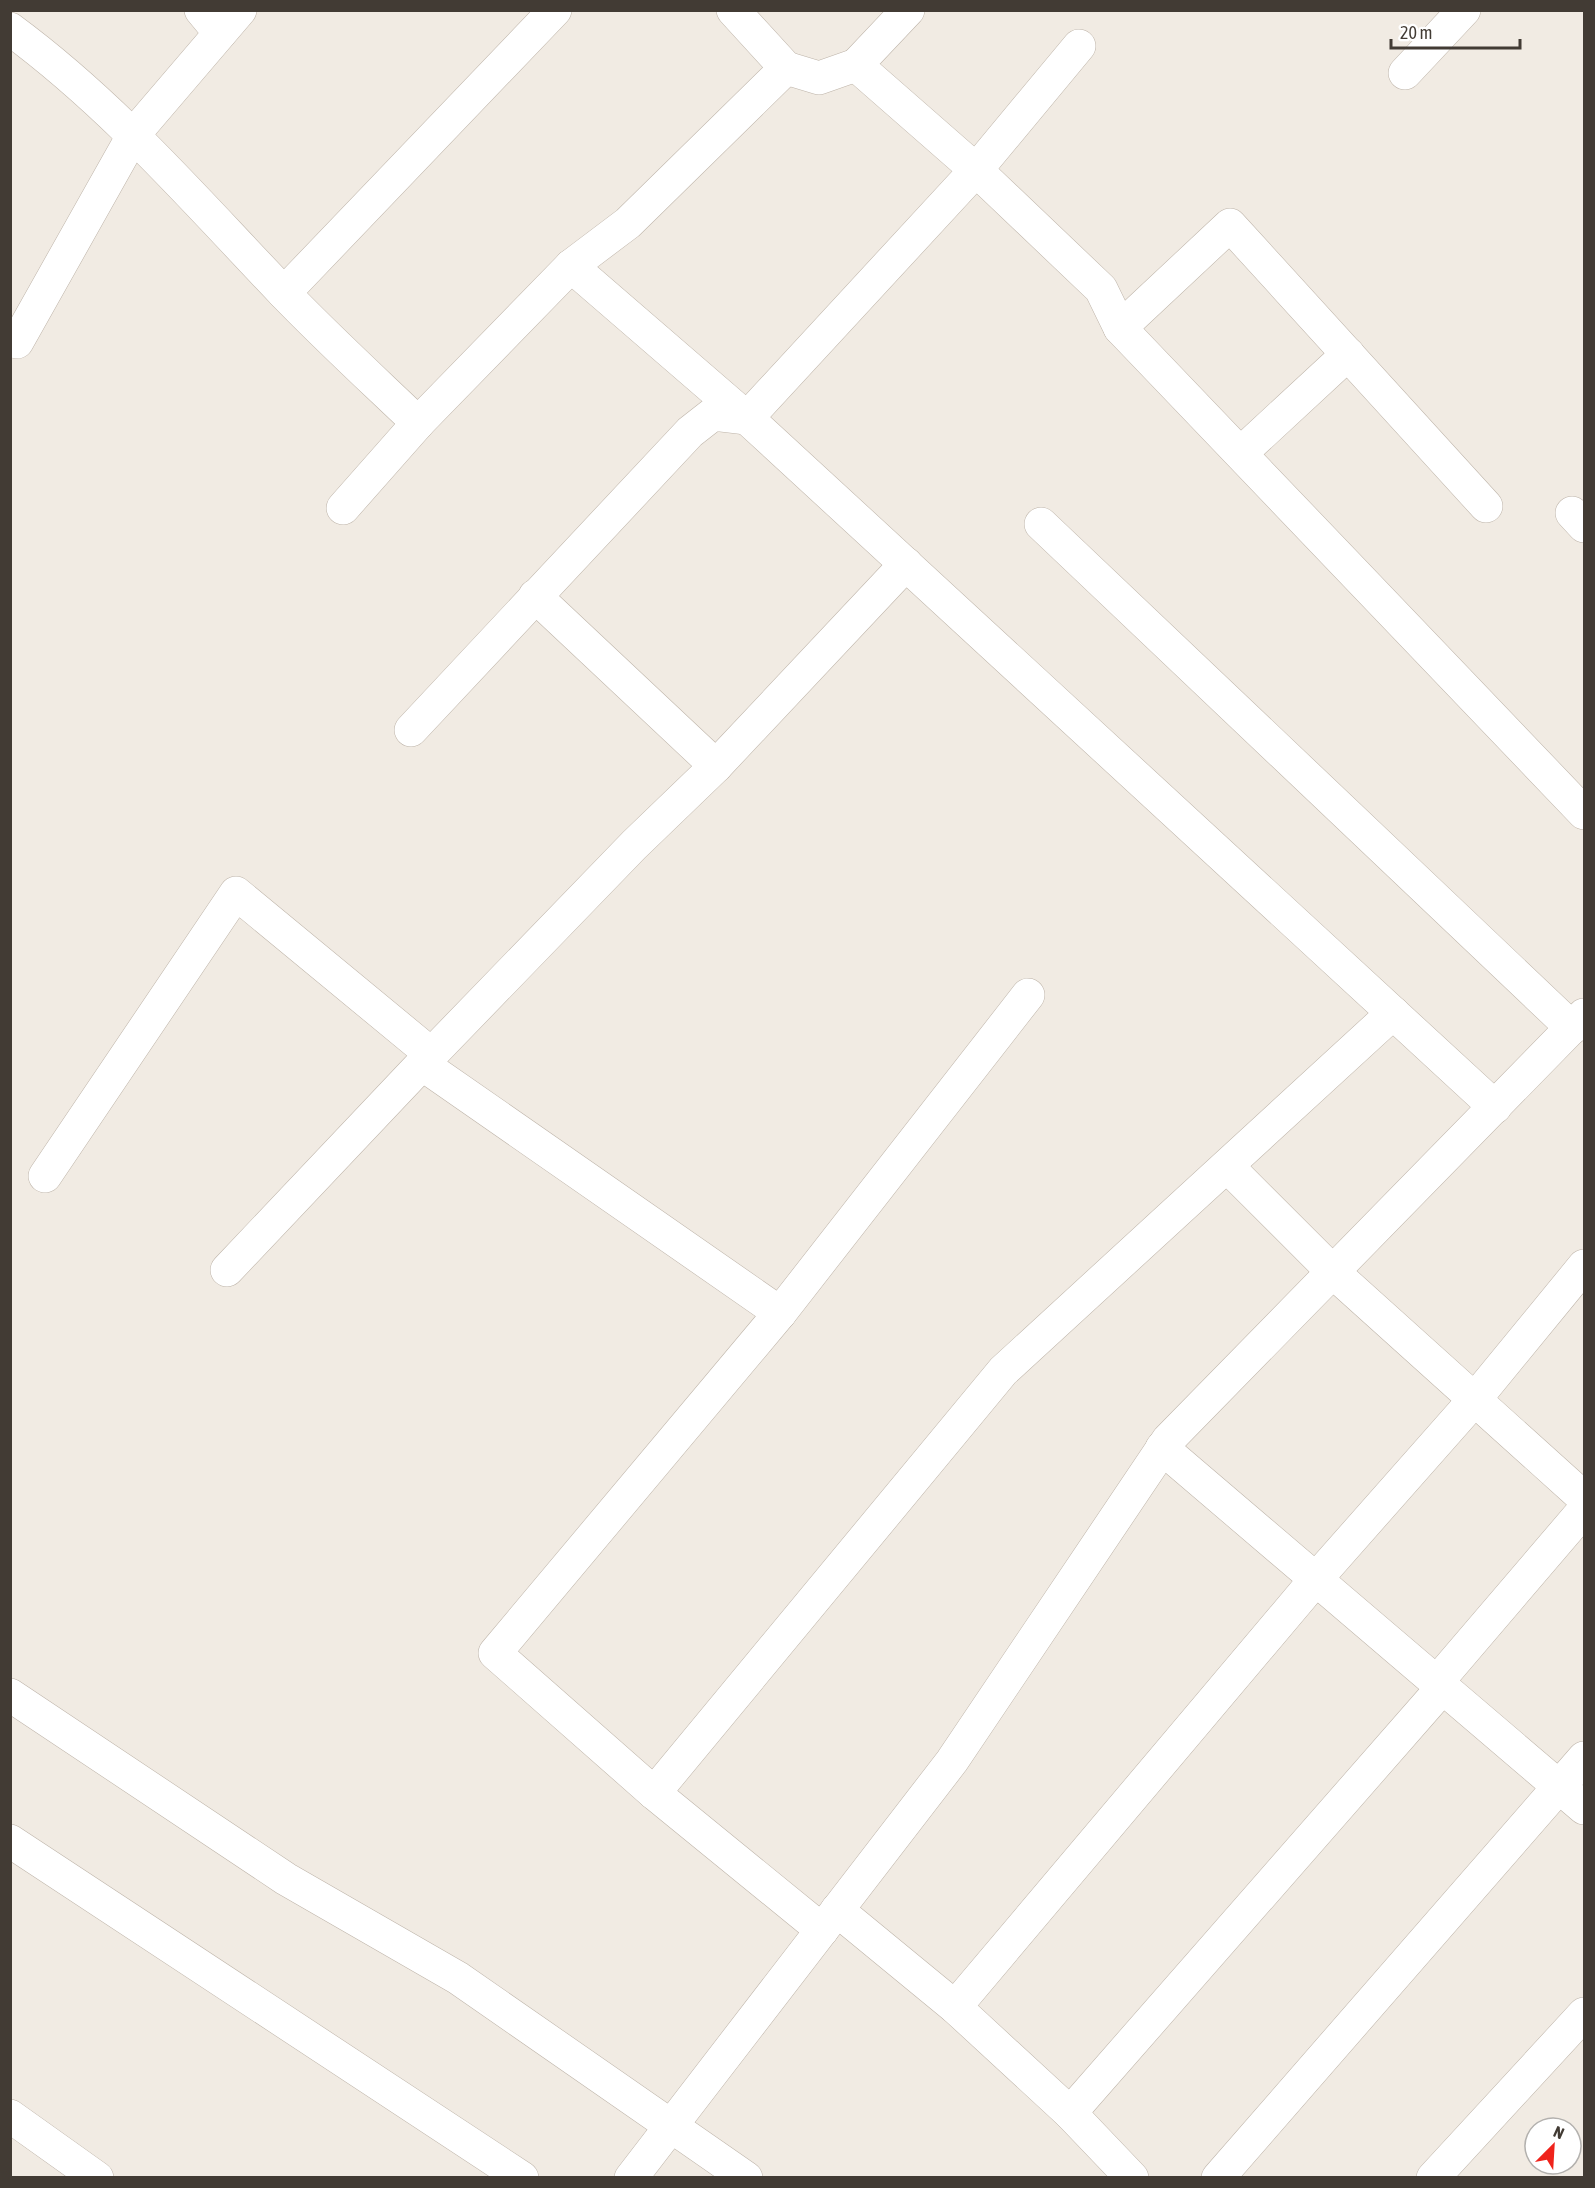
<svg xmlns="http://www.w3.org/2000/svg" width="1595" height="2188" font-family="'Asap Condensed',sans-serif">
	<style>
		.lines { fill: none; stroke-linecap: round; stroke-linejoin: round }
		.street-casing { stroke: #beb4a9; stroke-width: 34 }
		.street { stroke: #fff; stroke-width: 33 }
	</style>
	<rect width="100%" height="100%" fill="#f1ebe3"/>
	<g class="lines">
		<g class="street-casing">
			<g id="street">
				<path d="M201,10L220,33"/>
				<path d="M733,10L786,68"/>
				<path d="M908,10L856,65L976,170L1101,289L1120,328"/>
				<path d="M10,29C112,104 194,199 281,290C325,336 372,379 418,423"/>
				<path d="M1405,73L1464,10"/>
				<path d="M571,266L747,418L1495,1107"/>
				<path d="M284,293L555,10"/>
				<path d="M17,342L134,134L240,10"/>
				<path d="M1241,453L1348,354"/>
				<path d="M1486,506L1230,225L1120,328L1584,813"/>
				<path d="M343,508L418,423L571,266L628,223L786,68L819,78L856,65"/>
				<path d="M1572,513L1584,526"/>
				<path d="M1041,524L1572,1028"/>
				<path d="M535,596L716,766L634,845L422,1064L780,1313"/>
				<path d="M411,730L690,432L713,414L747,418L976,170L1079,46"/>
				<path d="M716,766L906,564"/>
				<path d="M1227,1166L1333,1272L1584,1498"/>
				<path d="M45,1176L236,893L431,1054"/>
				<path d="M227,1270L422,1064"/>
				<path d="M1162,1448L1584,1808"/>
				<path d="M1437,1682L1584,1510"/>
				<path d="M10,1695L286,1879L458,1978L746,2178"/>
				<path d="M654,1793L1003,1371L1393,1013"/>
				<path d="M10,1841L522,2178"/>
				<path d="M837,1910L955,2007L1070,2113L1132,2178"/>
				<path d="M822,1930L654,1793L495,1653L780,1313L1028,995"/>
				<path d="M955,2007L1316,1579L1475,1399L1584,1266"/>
				<path d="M1070,2113L1443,1687"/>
				<path d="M10,2116L97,2178"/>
				<path d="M631,2178L952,1761L1168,1440L1584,1015"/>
				<path d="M1218,2178L1584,1758"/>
				<path d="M1433,2178L1584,2014"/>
			</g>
		</g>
		<use href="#street" class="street"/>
	</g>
	<rect width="1595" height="2188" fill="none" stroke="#423b34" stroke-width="24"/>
	<g transform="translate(1553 2146) rotate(24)"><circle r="28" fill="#ffffff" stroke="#b3b1ae" stroke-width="1.5"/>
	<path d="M0-4.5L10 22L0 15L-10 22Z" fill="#ef231b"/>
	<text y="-9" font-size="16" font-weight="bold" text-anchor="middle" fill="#423b34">N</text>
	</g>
	<path d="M1391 39v9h129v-9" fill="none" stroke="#423b34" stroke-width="3"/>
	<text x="1400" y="39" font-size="18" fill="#423b34" stroke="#ffffff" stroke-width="4.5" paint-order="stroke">20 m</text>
</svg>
